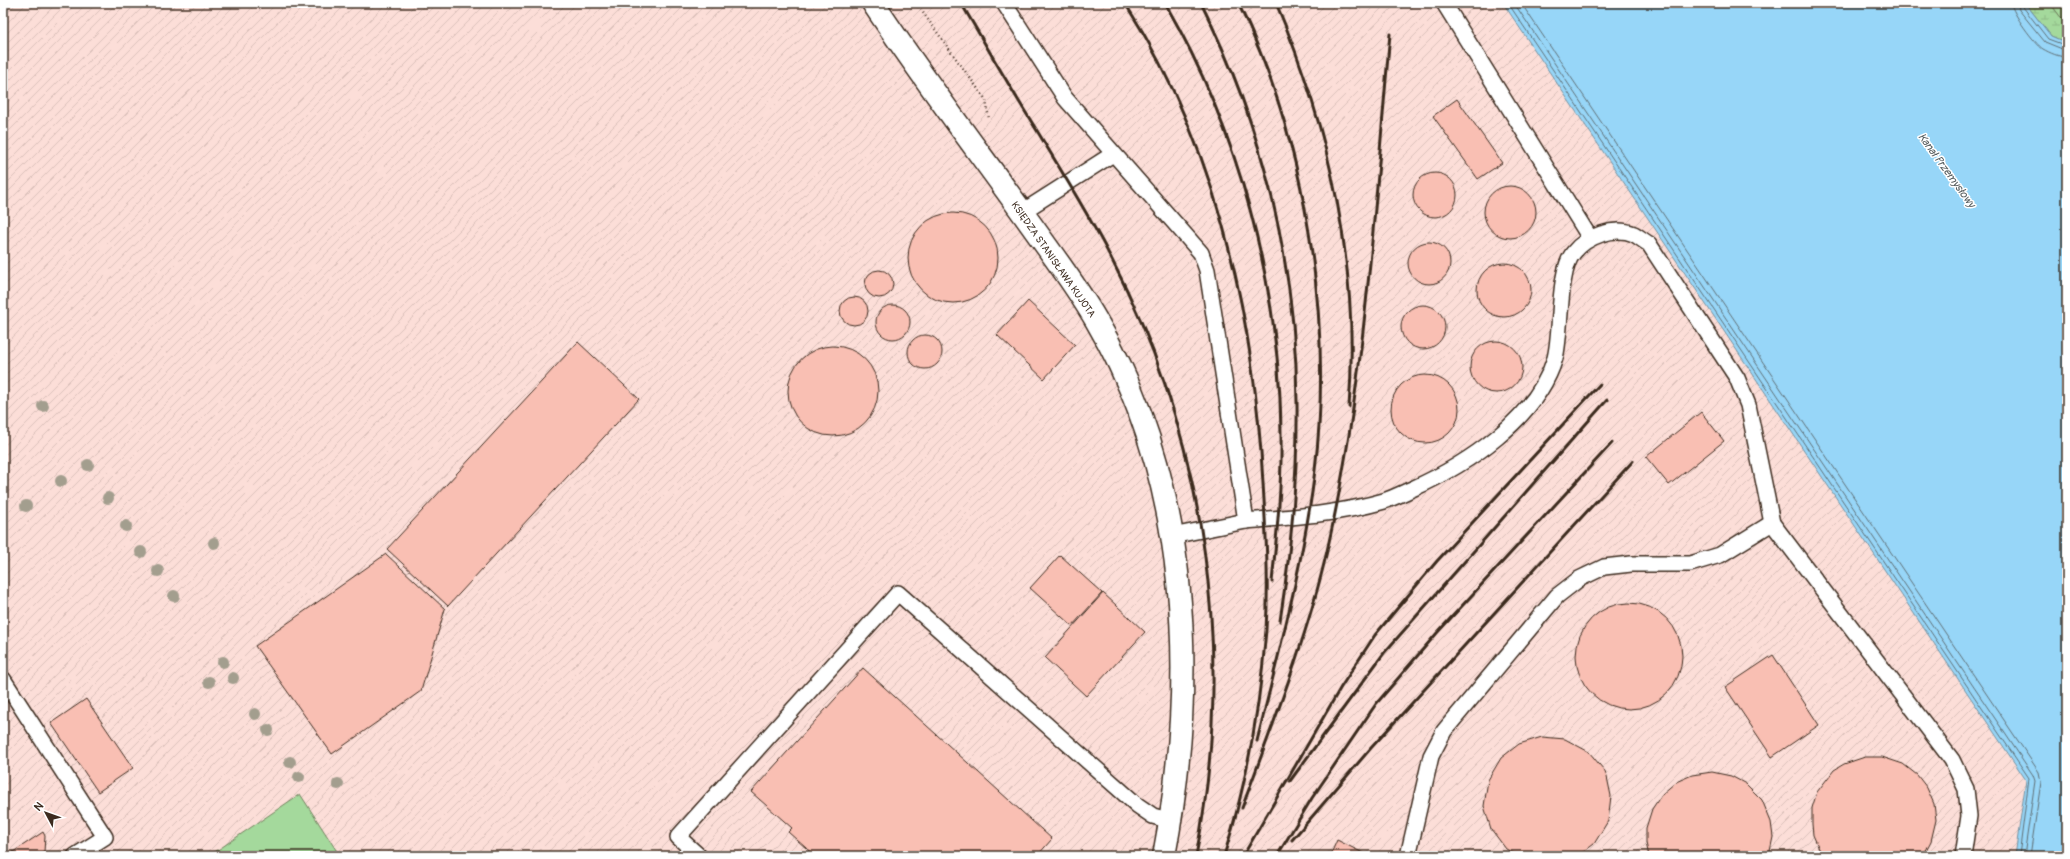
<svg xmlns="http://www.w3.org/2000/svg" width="2070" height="859" font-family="Pangolin,sans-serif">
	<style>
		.industrial { fill: url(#industrial-furrows) }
		.grass { fill: #a4d99c; stroke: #70825d }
		.wetland { fill: url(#wetland-marsh); stroke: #70825d }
		.water { fill: #97d6f8; stroke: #7291a1 }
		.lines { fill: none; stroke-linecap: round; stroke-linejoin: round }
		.shore { stroke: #606f75; stroke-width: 1 }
		.building { fill: #f9bfb3; stroke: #3b2a1e }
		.lane-casing { stroke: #3b2a1e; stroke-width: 18 }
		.street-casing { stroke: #3b2a1e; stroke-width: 25 }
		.path { stroke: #3b2a1e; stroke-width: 2.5; stroke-dasharray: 1 3; stroke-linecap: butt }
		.lane { stroke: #fff; stroke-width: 15 }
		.street { stroke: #fff; stroke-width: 22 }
		.rail { stroke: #3b2a1e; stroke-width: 3 }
		.tree { fill: #a39e8e }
		.labels { text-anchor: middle; stroke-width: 3; stroke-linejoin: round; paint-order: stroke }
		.street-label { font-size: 10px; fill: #3b2a1e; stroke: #fff }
		.water-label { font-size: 11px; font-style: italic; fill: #575e5f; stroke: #fff }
	</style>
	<defs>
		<pattern id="industrial-furrows" width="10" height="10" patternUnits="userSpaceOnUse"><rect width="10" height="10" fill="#fcded8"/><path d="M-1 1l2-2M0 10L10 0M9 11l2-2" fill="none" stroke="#d9bfb9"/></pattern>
		<pattern id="wetland-marsh" width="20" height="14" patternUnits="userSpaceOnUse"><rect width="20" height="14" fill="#a4d99c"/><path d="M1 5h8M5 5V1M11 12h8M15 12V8" fill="none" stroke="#8eba86"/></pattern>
	</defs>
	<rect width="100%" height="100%" fill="#fdece8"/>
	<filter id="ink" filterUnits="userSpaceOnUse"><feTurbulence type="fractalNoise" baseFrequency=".025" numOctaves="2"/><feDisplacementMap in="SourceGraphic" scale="8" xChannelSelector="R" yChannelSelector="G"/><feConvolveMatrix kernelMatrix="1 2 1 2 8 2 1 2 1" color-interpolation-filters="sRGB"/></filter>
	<g filter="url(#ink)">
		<path class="industrial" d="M3,3H1503L2026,780L2015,856H3Z"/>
		<g class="grass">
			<path d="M2050,3H2067V21L2062,19Z"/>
			<path d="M300,794L340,856H209Z"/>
		</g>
		<path class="wetland" d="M2025,3H2050L2062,19L2067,21V43L2051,36Z"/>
		<path class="water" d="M1503,3H2025L2051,36L2067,43V856H2015L2026,780Z"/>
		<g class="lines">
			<g class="shore">
				<path d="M1508,3L2029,778L2019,856"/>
				<path d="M1514,3L2033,775L2035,781L2024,856"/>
				<path d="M1521,3L2039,772L2041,782L2030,856"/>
				<path d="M2011,3C2012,13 2035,44 2043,49C2050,53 2059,57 2067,57"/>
				<path d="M2018,3L2019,10L2045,42L2067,51"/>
				<path d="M2023,3V7L2048,39L2067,46"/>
			</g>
		</g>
		<g class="building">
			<path d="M1457,99L1502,163L1478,179L1433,116Z"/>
			<circle cx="1435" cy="195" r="22"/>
			<circle cx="1510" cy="212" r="26"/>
			<circle cx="953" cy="258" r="45"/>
			<circle cx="1429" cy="263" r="21"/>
			<circle cx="1504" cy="290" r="27"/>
			<circle cx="879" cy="284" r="14"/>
			<circle cx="854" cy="311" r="14"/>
			<path d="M1028,301L1075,345L1044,379L997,335Z"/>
			<circle cx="893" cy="322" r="17"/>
			<circle cx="1423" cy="327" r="22"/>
			<circle cx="925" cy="352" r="17"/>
			<circle cx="1496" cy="367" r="26"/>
			<path d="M578,342L639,399L448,606L387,549Z"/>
			<circle cx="833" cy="391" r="45"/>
			<circle cx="1425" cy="409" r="34"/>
			<path d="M1701,412L1724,441L1669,485L1646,457Z"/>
			<path d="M386,554L445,609L421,691L332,754L255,646Z"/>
			<path d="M1060,555L1102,593L1072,626L1030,588Z"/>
			<path d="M1103,593L1145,632L1086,696L1045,658Z"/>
			<circle cx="1629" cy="656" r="53"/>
			<path d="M1773,655L1819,725L1772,757L1725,687Z"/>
			<path d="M863,668L1052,839L1037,856H815L788,832L792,828L751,792Z"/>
			<path d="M86,699L133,768L98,792L51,723Z"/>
			<path d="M1542,737L1565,739L1589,752L1604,770L1607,777L1611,796L1608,821L1594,844L1578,856H1519L1506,849L1491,829L1484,806L1488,780L1501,758L1519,744Z"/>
			<path d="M1865,757H1882L1903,764L1917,775L1927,788L1934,804L1936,820L1931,841L1923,856H1824L1820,851L1813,835L1812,824V808L1817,792L1834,770L1844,764Z"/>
			<path d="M1712,772L1731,776L1746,784L1762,800L1771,822L1773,837L1769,856H1649L1646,843V828L1652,809L1662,794L1676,782L1692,775Z"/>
			<path d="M43,832L45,836L44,852L37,856H7Z"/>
			<path d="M1337,840L1367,855L1366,856H1330Z"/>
		</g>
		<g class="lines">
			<g class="lane-casing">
				<g id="lane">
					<path d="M1004,3L1065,98L1201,253L1207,270L1246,521L1172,536"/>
					<path d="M1444,3L1590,238"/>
					<path d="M1022,212L1113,154"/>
					<path d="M1246,521C1293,517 1339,514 1384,501C1393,498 1403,493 1412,489C1466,465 1537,419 1555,358C1562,333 1557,271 1574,252C1587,236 1614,226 1634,234C1639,237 1644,241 1649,244L1737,378L1748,405L1772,523L1952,760L1966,789L1969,816L1963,856"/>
					<path d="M3,679L105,837L75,856"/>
					<path d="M699,856L678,837L898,593L1137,805L1153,816L1171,821"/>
					<path d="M1408,856L1431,756L1444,731L1557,596L1579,579L1604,567L1631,564H1690L1720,555L1772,523"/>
				</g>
			</g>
			<g class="street-casing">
				<path id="street" d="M873,3C923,79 979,152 1032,226C1054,257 1077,287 1096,320C1190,480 1198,677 1164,856"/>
			</g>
			<path class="path" d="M916,3L986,100L989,120"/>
			<use href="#lane" class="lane"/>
			<use href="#street" class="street"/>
			<g class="rail">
				<path d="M961,3C986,45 1010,88 1036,129C1062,172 1089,215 1112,260C1207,443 1235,654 1196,856"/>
				<path d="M1125,3C1217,146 1254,316 1263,483C1266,532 1269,581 1266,630C1260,706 1247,783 1224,856"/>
				<path d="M1165,3C1239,132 1280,285 1281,434C1282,484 1277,533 1272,582"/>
				<path d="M1201,3C1263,126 1296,265 1297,402C1298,475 1291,549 1280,621"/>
				<path d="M1238,3C1306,139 1333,319 1315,470C1304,561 1279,652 1257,741"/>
				<path d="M1276,3C1330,129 1360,269 1349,407"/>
				<path d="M1290,781L1384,653L1607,400"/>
				<path d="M1242,808C1273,724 1307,638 1327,551C1366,379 1374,208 1390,34"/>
				<path d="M1292,840L1371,748L1633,461"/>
				<path d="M1243,856L1341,687L1375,635L1437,561L1600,384"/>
				<path d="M1277,856L1312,798L1376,704L1437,633L1612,443"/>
			</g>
		</g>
		<g class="tree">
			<circle cx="43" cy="406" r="6"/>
			<circle cx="88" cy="465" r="6"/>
			<circle cx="61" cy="481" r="6"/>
			<circle cx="108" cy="498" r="6"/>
			<circle cx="26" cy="506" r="6"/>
			<circle cx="126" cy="526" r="6"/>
			<circle cx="214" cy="543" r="6"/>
			<circle cx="141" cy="552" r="6"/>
			<circle cx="158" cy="571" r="6"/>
			<circle cx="174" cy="596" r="6"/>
			<circle cx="223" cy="662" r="6"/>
			<circle cx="233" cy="678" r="6"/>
			<circle cx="209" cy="682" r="6"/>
			<circle cx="255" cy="714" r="6"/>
			<circle cx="268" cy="730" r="6"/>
			<circle cx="290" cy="762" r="6"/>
			<circle cx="299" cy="777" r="6"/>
			<circle cx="338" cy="784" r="6"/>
		</g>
	</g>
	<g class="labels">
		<g class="street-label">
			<text transform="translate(1054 259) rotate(55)" y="4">KSIĘDZA STANISŁAWA KUJOTA</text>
		</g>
		<g class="water-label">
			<text transform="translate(1947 170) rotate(54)" y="4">Kanał Przemysłowy</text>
		</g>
	</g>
	<rect width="2070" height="859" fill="none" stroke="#fff" stroke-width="16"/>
	<rect x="8" y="8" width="2054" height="843" fill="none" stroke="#3b2a1e" stroke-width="1.5" filter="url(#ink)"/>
	<g transform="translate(46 813) rotate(311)" stroke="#ffffff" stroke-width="3" paint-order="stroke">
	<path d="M0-3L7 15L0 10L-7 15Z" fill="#3b2a1e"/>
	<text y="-6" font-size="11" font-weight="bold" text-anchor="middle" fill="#3b2a1e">N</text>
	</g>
</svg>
